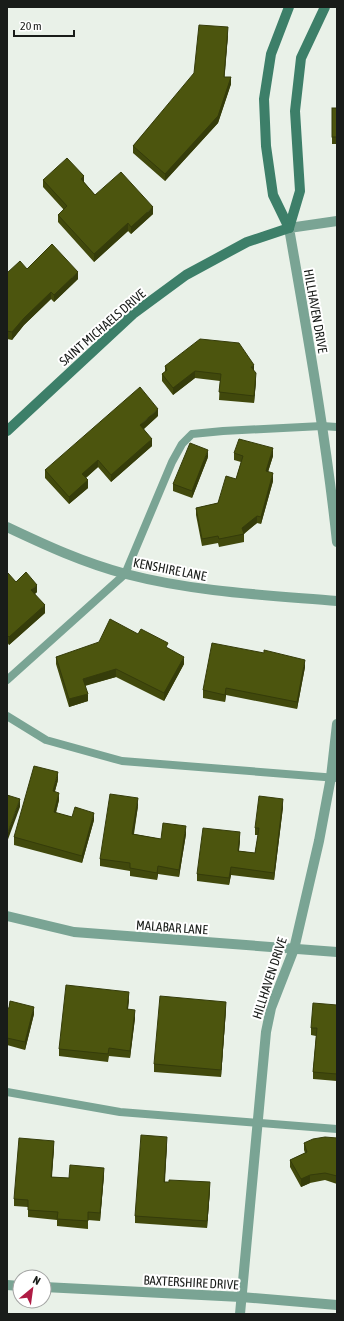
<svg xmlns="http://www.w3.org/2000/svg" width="344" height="1321" font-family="'Asap Condensed',sans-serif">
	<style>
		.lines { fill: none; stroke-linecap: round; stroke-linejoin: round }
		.lane { stroke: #7aa494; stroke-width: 8 }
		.street { stroke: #7aa494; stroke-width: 10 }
		.secondary { stroke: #3d7f69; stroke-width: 10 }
		.wall { fill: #41490c }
		.shaded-wall { fill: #353c0a }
		.building { fill: #4c550e; stroke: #353c0a }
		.labels { text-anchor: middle; stroke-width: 4; stroke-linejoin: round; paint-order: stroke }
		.street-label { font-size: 13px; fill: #191c19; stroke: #fff }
	</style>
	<rect width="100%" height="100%" fill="#e9f1e8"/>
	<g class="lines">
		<g class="lane">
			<path d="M7,680L125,574L172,462L182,444L192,434L223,431L322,426L337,427"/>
			<path d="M7,716L46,740L122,761L337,778"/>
			<path d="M7,1092L120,1112L337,1129"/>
		</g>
		<g class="street">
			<path d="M337,221L289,228C307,332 326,437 337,542"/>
			<path d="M7,527C45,545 84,563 126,574C195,592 266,595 337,601"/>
			<path d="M7,916L74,932L337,952"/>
			<path d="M7,1285L20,1286"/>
			<path d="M44,1287L241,1297L337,1305"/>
			<path d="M240,1314L266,1032L271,1008L294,949L319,841L331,777L337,724"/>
		</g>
		<g class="secondary">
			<path d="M289,7L271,54L264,99L266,146L273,195L289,228"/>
			<path d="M289,228L300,191L295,111L301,58L325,7"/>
			<path d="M7,431L133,314L186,275L247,242L289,228"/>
		</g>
	</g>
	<g class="wall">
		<path d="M228,35L224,77L231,84L218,123L165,181L133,153V146Z"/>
		<rect x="332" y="108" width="5" height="36"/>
		<path d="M43,180L84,182L95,195L153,214L131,234L128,231L94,262L58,222V215L64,210L43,187Z"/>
		<path d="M27,269L78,279L54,302L51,299L24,325L12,340L7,339V273Z"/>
		<path d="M165,366L254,370L256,381L254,403L219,400L220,381L195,378L173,395L162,381V374L165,372Z"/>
		<path d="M158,416L144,429L152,446L111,482L98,467L86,478L88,488L69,504L45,478V470Z"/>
		<path d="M234,453L273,456L268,472L273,481L261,524L257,523L244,534V542L219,547L218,543L202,546L196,515V508L218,503L236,479L241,462L234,460Z"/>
		<path d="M208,457L192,498L173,491V484Z"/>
		<path d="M7,574L16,582L37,592L35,594L45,613L9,645L7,642Z"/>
		<path d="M138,634L168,649L184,664L164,701L116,677L85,686L88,701L69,707L56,664V657Z"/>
		<path d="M305,667L297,709L226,695L225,702L203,698V690Z"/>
		<path d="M58,780L55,791L59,800L56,813L72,817L94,820L82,863L14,845V837Z"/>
		<path d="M138,806L134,834L161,839L186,834L179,877L158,874L157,880L130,876V871L100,866V859Z"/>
		<path d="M283,807L274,880L231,875L229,885L197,881V874L240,840L239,851L255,853L258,835H255V828Z"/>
		<path d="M129,999L128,1009L135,1018L130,1058L109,1056L108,1062L59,1056V1049Z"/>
		<path d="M337,1005V1081L313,1079V1072L316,1036L311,1035V1028Z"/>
		<path d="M7,1008L34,1014L25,1050L7,1045Z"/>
		<path d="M226,1009L221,1077L154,1072V1064Z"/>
		<path d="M337,1138V1184L325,1180L310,1183L301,1187L290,1167V1160L305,1153L304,1150V1143Z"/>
		<path d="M167,1144L165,1182L210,1190L207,1228L135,1223V1216Z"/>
		<path d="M54,1148L52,1177L69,1178L104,1175L100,1221L88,1220V1229L57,1226V1220L28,1217V1207L14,1206V1199Z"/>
	</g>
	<g class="shaded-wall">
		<path d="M228,27V35L224,84V77Z"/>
		<path d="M231,77V84L218,123L165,181V174Z"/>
		<path d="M84,176V184L81,179Z"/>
		<path d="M153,207V214L131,234V227Z"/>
		<path d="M128,223V231L94,262V254Z"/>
		<path d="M78,272V279L54,302V295Z"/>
		<path d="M51,292V299L24,325L12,340V332L24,318Z"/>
		<path d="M254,365V372L251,367Z"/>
		<path d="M195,371V378L173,395V388Z"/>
		<path d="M256,373V381L254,403V396Z"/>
		<path d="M158,409V416L140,432V425Z"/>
		<path d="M152,439V446L111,482V475Z"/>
		<path d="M273,448V456L266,478V471Z"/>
		<path d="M208,450V457L192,498V491Z"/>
		<path d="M98,460V467L82,481V474Z"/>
		<path d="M273,473V481L261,524V517Z"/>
		<path d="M88,480V488L69,504V497Z"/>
		<path d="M257,516V523L242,535V528Z"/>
		<path d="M37,585V592L31,597V590Z"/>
		<path d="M45,605V613L9,645V637Z"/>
		<path d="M184,657V664L164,701V693Z"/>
		<path d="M305,660V667L297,709V702Z"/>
		<path d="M116,669V677L83,686V679Z"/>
		<path d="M226,688V695L225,702V695Z"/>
		<path d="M88,694V701L69,707V699Z"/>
		<path d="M58,772V780L53,798V791Z"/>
		<path d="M59,793V800L54,819V812Z"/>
		<path d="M138,798V806L132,842V834Z"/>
		<path d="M20,799V807L7,842V835Z"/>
		<path d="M283,799V807L274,880V873Z"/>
		<path d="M94,813V820L82,863V856Z"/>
		<path d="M186,826V834L179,877V870Z"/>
		<path d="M240,832V840L238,858V851Z"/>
		<path d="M158,866V874L157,880V873Z"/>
		<path d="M231,867V875L229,885V878Z"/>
		<path d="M129,992V999L127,1017V1009Z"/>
		<path d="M226,1002V1009L221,1077V1070Z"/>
		<path d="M34,1007V1014L25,1050V1042Z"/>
		<path d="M135,1010V1018L130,1058V1051Z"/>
		<path d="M167,1137V1144L164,1189V1182Z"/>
		<path d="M54,1141V1148L51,1184V1177Z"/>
		<path d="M104,1168V1175L100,1221V1213Z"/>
		<path d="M310,1175V1183L301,1187V1179Z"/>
		<path d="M210,1182V1190L207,1228V1221Z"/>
	</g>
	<g class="building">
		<path d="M199,25L228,27L224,77H231L218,116L165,174L133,146L194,73Z"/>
		<rect x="332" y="108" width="5" height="29"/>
		<path d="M67,158L84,176L81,179L95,195L121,172L153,207L131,227L128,223L94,254L58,215L67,206L43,180Z"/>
		<path d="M52,244L78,272L54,295L51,292L24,318L12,332L7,331V273L20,261L27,269Z"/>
		<path d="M200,339L239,343L254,365L251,367L256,373L254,396L219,392L221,374L195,371L173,388L162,374L167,370L165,366Z"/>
		<path d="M140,387L158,409L140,425L152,439L111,475L98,460L82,474L88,480L69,497L45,470Z"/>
		<path d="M239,439L273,448L266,471L273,473L261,517L257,516L242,528L244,534L219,539L218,536L202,539L196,508L218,503L226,476L236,479L243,456L234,453Z"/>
		<path d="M190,443L208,450L192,491L173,484Z"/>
		<path d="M26,572L37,585L31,590L45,605L9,637L7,635V574L8,573L16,582Z"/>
		<path d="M110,619L138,634L141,629L168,643L166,647L184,657L164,693L116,669L83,679L88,694L69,699L56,657L99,642Z"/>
		<path d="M212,643L264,653V650L305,660L297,702L226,688L225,695L203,690Z"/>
		<path d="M34,766L58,772L53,791L59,793L54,812L72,817L75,807L94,813L82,856L14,837Z"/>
		<path d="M110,794L138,798L132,834L161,839L163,823L186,826L179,870L158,866L157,873L130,868V863L100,859Z"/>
		<path d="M7,795L20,799L7,835Z"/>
		<path d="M259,796L283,799L274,873L231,867L229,878L197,874L203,828L240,832L238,851L255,853L259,828H255Z"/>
		<path d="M66,985L129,992L127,1009L135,1010L130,1051L109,1048L108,1054L59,1049Z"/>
		<path d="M160,996L226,1002L221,1070L154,1064Z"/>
		<path d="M10,1001L34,1007L25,1042L7,1038V1008H9Z"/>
		<path d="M313,1003L337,1005V1074L313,1072L317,1028H311Z"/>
		<path d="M141,1135L167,1137L164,1182H169V1180L210,1182L207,1221L135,1216Z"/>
		<path d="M325,1137L337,1138V1176L325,1173L310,1175L301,1179L290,1160L307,1152L304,1143L313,1139Z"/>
		<path d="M19,1138L54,1141L51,1177L69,1178L70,1165L104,1168L100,1213L88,1212V1221L57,1219L58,1212L28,1210V1200L14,1199Z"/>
	</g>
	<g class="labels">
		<g class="street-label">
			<text transform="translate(316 311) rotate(80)" y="5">HILLHAVEN DRIVE</text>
			<text transform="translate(102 327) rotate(-41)" y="5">SAINT MICHAELS DRIVE</text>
			<text transform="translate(170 569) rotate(11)" y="5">KENSHIRE LANE</text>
			<text transform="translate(172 927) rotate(4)" y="5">MALABAR LANE</text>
			<text transform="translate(269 978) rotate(-72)" y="5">HILLHAVEN DRIVE</text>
			<text transform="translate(191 1282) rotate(3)" y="5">BAXTERSHIRE DRIVE</text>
		</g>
	</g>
	<rect width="344" height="1321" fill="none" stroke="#191c19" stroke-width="16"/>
	<g transform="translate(32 1289) rotate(29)"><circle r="19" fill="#ffffff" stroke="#a3a4a3"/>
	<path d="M0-3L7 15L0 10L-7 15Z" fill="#af1b44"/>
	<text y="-6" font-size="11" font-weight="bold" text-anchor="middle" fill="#191c19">N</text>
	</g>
	<path d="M14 30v6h60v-6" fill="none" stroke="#191c19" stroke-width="2"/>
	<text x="20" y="30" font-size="12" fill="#191c19" stroke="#ffffff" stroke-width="3" paint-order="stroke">20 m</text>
</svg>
